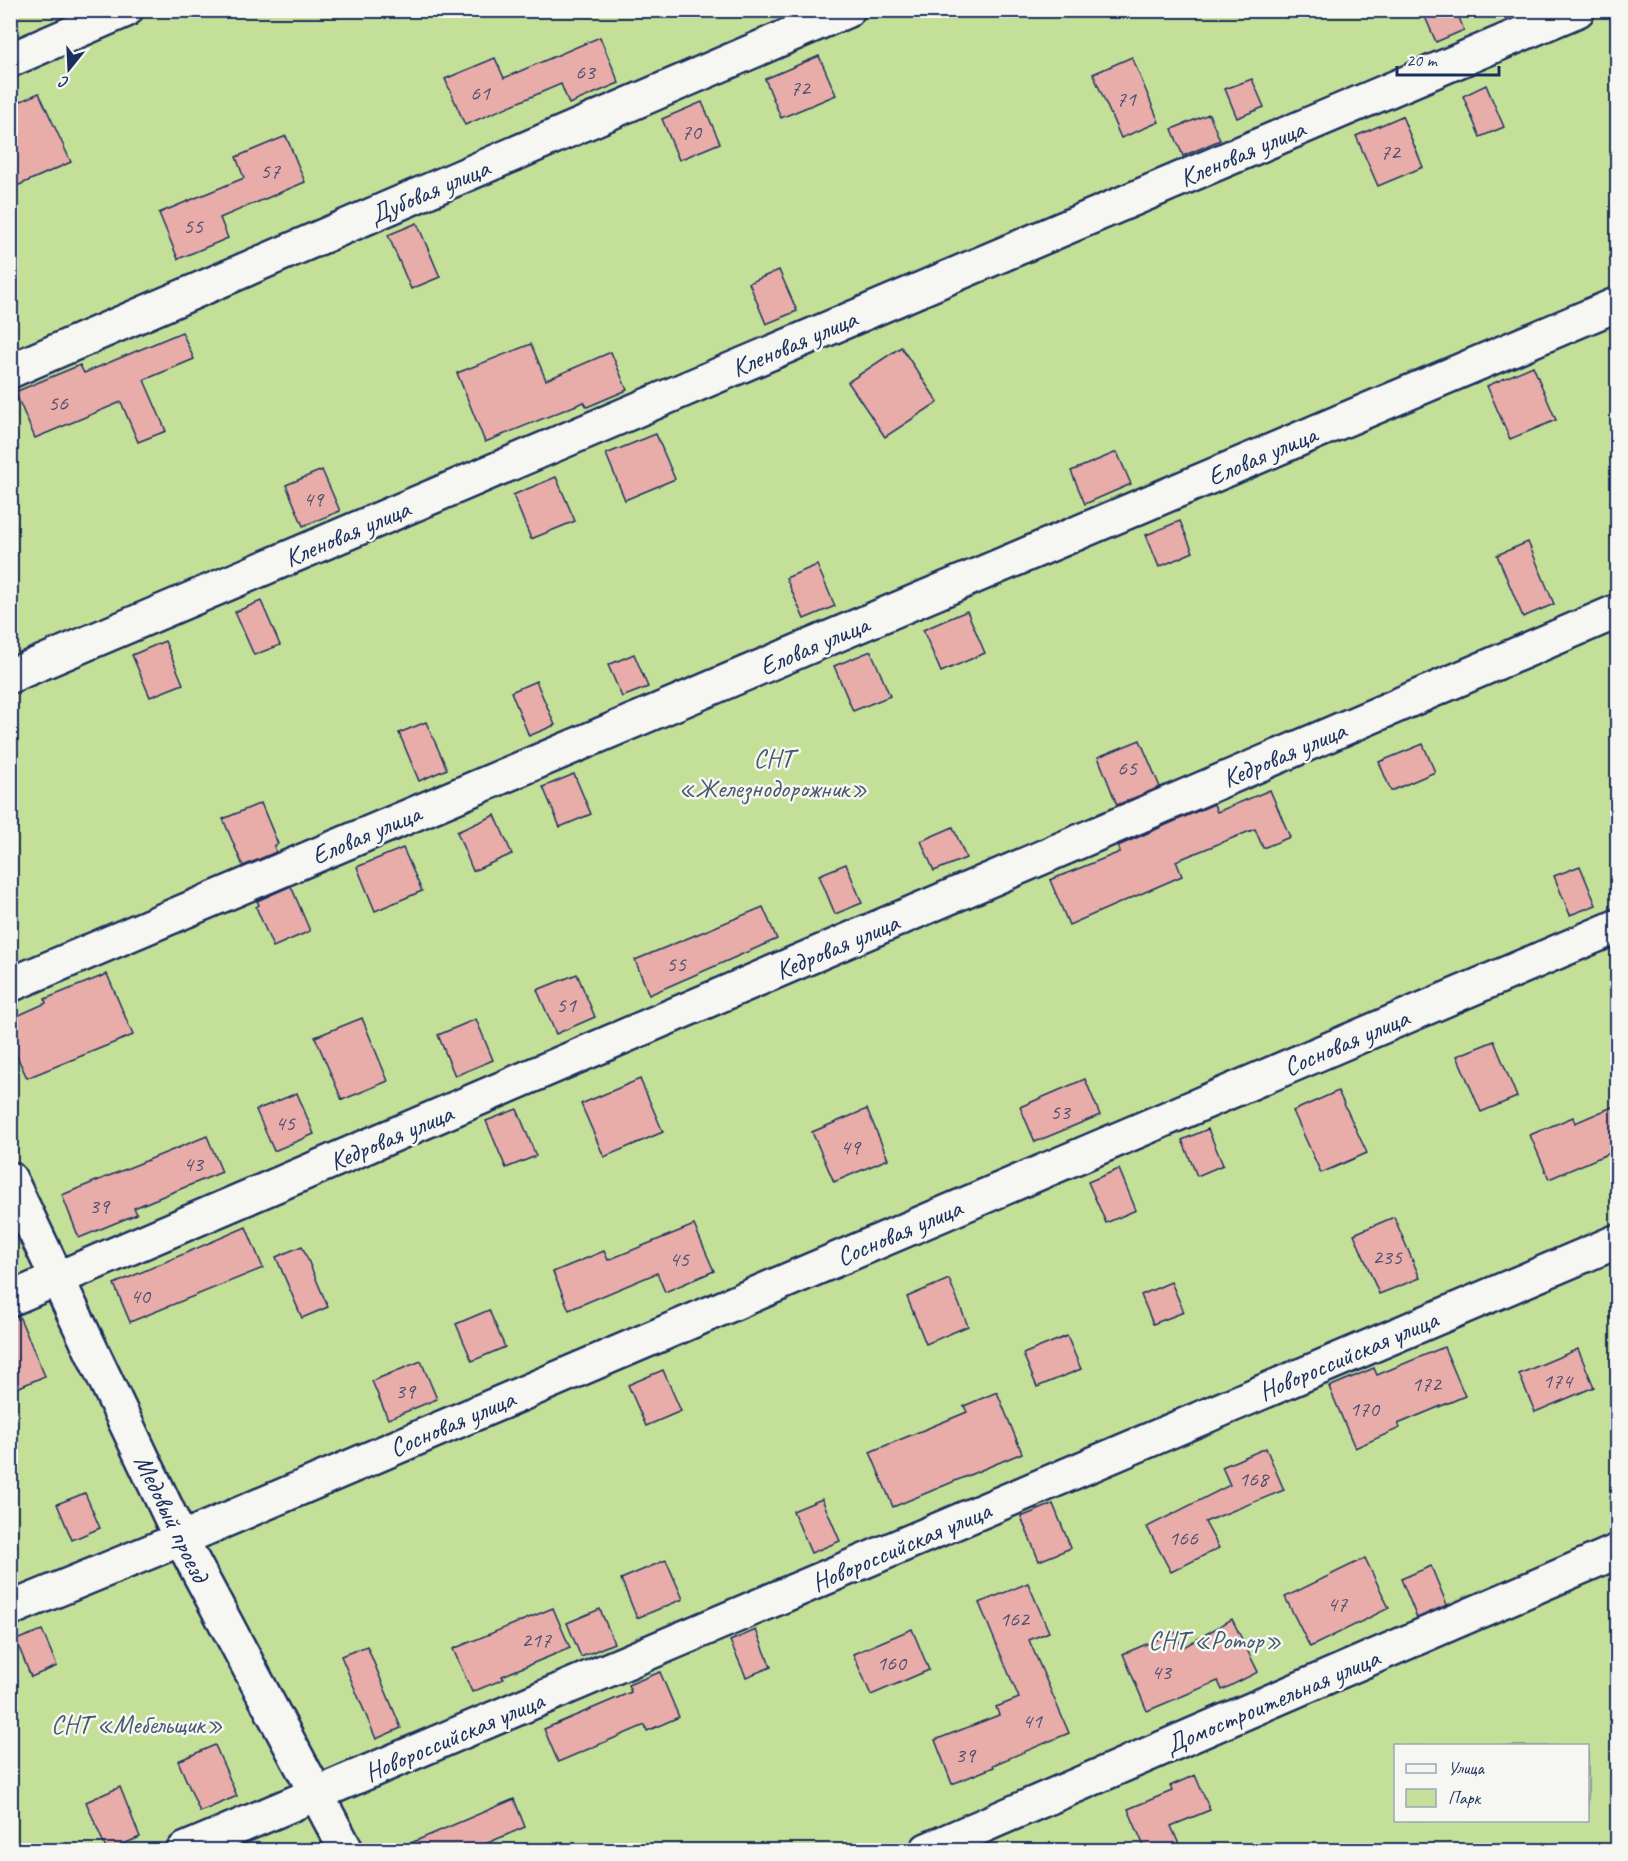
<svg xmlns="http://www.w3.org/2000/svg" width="1628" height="1861" font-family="Caveat,sans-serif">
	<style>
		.green { fill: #c4e098; stroke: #70887b; stroke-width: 1.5; fill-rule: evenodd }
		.building { fill: #e8ada9; stroke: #1b2f5e; stroke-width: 1.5 }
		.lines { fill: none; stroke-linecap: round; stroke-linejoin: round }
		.minor-casing { stroke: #1b2f5e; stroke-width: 38 }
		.minor { stroke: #f6f6f2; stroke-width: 33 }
		.labels { text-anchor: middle; stroke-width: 5; stroke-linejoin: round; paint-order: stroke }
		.number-label { font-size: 22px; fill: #4e4e71 }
		.street-label { font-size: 26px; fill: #1b2f5e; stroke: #f6f6f2 }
		.park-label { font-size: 26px; fill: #455b6c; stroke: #f6f6f2 }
	</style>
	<rect width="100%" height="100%" fill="#f3e7e3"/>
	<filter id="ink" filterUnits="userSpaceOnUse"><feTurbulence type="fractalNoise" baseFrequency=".0167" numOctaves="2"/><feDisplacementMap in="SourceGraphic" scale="12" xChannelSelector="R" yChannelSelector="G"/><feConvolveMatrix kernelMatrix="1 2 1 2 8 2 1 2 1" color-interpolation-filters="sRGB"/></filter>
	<g filter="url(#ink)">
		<path class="green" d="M11,11H1617V1850H11ZM1396,1746H1588V1820H1396Z"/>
		<g class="building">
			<path d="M1422,10H1456L1464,30L1436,42Z"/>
			<path d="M600,37L619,83L569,104L561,84L465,125L445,79L495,58L504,78Z"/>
			<path d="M819,56L836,95L781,118L765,79Z"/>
			<path d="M1132,57L1159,122L1121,138L1093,74Z"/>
			<path d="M1252,79L1264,107L1237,118L1225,89Z"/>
			<path d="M1486,85L1504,127L1480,137L1463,96Z"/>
			<path d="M39,93L71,162L10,189V106Z"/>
			<path d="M702,102L720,143L679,160L662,119Z"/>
			<path d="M1209,114L1220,140L1183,156L1172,129Z"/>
			<path d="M1402,116L1423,167L1378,186L1356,136Z"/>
			<path d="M286,136L305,182L220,218L228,238L178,259L159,213L244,178L236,157Z"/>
			<path d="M417,223L440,277L411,289L388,235Z"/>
			<path d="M779,270L797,311L766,324L749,283Z"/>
			<path d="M182,332L194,359L144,380L166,431L138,442L121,402L35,438L15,392L80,365L84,373Z"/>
			<path d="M531,344L546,380L611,352L627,390L587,407L584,402L485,442L457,373Z"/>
			<path d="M901,347L938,402L885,437L848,382Z"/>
			<path d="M1533,366L1556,420L1510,439L1487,386Z"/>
			<path d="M656,434L675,479L625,500L606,454Z"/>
			<path d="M1117,452L1131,484L1085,504L1071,471Z"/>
			<path d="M322,470L340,511L303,526L286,485Z"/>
			<path d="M556,477L575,521L531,539L513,495Z"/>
			<path d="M1180,521L1193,552L1159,567L1146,535Z"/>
			<path d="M1528,542L1554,604L1523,617L1497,555Z"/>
			<path d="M817,565L835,606L804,619L786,578Z"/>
			<path d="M261,601L280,645L254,655L235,612Z"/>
			<path d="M967,611L985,653L941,672L923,630Z"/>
			<path d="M165,641L183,684L150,697L132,655Z"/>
			<path d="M871,651L890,696L853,711L834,666Z"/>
			<path d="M634,654L648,687L622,697L608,665Z"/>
			<path d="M536,681L555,725L529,736L511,692Z"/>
			<path d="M426,722L447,769L419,781L399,733Z"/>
			<path d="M1140,740L1160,787L1117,805L1098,757Z"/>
			<path d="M1423,744L1435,772L1391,791L1379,762Z"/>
			<path d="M574,774L591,814L560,827L543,787Z"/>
			<path d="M1270,790L1290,837L1263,848L1255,829L1176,861L1182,876L1069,925L1050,880L1120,852L1118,846L1214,804L1217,812Z"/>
			<path d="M261,803L278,844L274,846L276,852L243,866L223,819Z"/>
			<path d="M495,815L512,854L473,871L457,832Z"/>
			<path d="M953,827L966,858L934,871L921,841Z"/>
			<path d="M403,848L422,891L375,911L357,867Z"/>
			<path d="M846,864L862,903L835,914L819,875Z"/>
			<path d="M1580,866L1596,905L1570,915L1554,876Z"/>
			<path d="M291,886L310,931L273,947L256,907L259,905L257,901Z"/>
			<path d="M763,907L777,939L649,995L635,960Z"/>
			<path d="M107,974L133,1035L27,1078L10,1041V1019L46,1003L45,999Z"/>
			<path d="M577,974L595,1017L556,1034L537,990Z"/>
			<path d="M362,1018L388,1081L342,1100L315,1037Z"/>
			<path d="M476,1019L493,1060L455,1076L438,1035Z"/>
			<path d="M1494,1041L1517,1097L1481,1112L1457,1056Z"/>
			<path d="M640,1079L663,1132L604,1157L581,1104Z"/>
			<path d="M1085,1079L1100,1115L1035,1142L1020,1107Z"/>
			<path d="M1338,1091L1367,1153L1321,1173L1293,1111Z"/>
			<path d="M297,1093L314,1134L274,1151L256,1110Z"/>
			<path d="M1617,1105V1150L1549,1179L1530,1135L1573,1117L1575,1123Z"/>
			<path d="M517,1109L536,1156L506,1168L486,1121Z"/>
			<path d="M867,1109L888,1159L834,1182L812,1132Z"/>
			<path d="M1208,1129L1223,1165L1197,1176L1182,1140Z"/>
			<path d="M207,1136L222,1172L134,1208L137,1214L79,1238L62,1195Z"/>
			<path d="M1119,1169L1136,1210L1106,1223L1088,1182Z"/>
			<path d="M1394,1217L1420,1278L1379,1294L1354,1234Z"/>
			<path d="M694,1225L714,1271L665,1292L657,1273L569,1310L553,1272L604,1251L608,1260Z"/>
			<path d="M246,1227L263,1268L130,1322L114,1284Z"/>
			<path d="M302,1246L328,1307L302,1318L276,1257Z"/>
			<path d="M949,1279L968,1326L926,1344L907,1297Z"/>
			<path d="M1171,1282L1184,1312L1153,1324L1141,1295Z"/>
			<path d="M489,1310L505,1347L472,1361L456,1324Z"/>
			<path d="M19,1316L45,1376L10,1391V1317Z"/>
			<path d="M1067,1336L1081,1369L1037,1387L1023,1354Z"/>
			<path d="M1444,1347L1465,1396L1398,1424L1400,1428L1355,1448L1329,1387L1374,1368L1377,1375Z"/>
			<path d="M1578,1349L1594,1387L1535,1412L1519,1374Z"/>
			<path d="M421,1361L437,1399L388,1419L372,1381Z"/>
			<path d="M663,1370L681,1411L646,1426L628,1385Z"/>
			<path d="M997,1392L1022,1453L893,1507L870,1452L967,1412L964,1406Z"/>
			<path d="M1266,1448L1284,1490L1205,1522L1219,1548L1171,1572L1147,1527L1230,1485L1222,1467Z"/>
			<path d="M85,1493L100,1528L72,1540L57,1504Z"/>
			<path d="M822,1499L840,1541L811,1553L793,1511Z"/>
			<path d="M1053,1504L1071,1548L1039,1561L1021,1517Z"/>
			<path d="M1365,1558L1389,1608L1310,1647L1285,1597Z"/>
			<path d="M666,1560L683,1599L637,1618L621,1579Z"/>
			<path d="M1431,1566L1447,1605L1417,1618L1401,1579Z"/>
			<path d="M1028,1583L1049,1632L1029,1640L1069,1733L993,1765L994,1767L952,1784L935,1740L999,1715L996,1707L1019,1698L979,1603Z"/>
			<path d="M553,1608L570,1648L502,1676L504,1679L472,1692L453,1649Z"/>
			<path d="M600,1609L614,1643L581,1657L567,1623Z"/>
			<path d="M1232,1619L1258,1672L1222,1690L1218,1681L1147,1711L1123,1654L1175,1632L1182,1648Z"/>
			<path d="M912,1629L929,1670L871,1695L853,1654Z"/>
			<path d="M42,1630L57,1666L31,1677L16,1640Z"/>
			<path d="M756,1630L771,1667L746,1677L730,1641Z"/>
			<path d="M367,1646L401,1728L376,1739L341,1656Z"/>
			<path d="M660,1672L679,1717L647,1731L645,1725L558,1762L544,1729L631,1692L628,1685Z"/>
			<path d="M215,1745L237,1796L200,1812L178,1761Z"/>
			<path d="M1195,1775L1210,1810L1171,1826L1182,1851H1146L1128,1809L1172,1791L1170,1786Z"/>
			<path d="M120,1787L140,1837L107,1851L86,1802Z"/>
			<path d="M514,1799L525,1827L469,1851H392Z"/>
		</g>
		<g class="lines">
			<g class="minor-casing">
				<g id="minor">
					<path d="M10,60L126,10"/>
					<path d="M10,371L848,10"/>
					<path d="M10,676L1578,10"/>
					<path d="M10,985L1618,304"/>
					<path d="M10,1179L181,1539L346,1850"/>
					<path d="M10,1299L1618,611"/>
					<path d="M10,1609L181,1539L1618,926"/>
					<path d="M184,1850L1618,1241"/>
					<path d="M927,1850L1618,1551"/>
				</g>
			</g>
			<use href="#minor" class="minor"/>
		</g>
	</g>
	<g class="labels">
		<g class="number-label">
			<text x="585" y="79">63</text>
			<text x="800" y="95">72</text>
			<text x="480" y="100">61</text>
			<text x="1126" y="106">71</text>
			<text x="691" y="139">70</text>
			<text x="1390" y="159">72</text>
			<text x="270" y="178">57</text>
			<text x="193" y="233">55</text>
			<text x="58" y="410">56</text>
			<text x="313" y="506">49</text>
			<text x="1127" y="775">65</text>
			<text x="676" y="971">55</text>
			<text x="566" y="1012">51</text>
			<text x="1060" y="1119">53</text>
			<text x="285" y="1130">45</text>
			<text x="850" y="1154">49</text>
			<text x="193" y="1171">43</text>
			<text x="99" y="1213">39</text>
			<text x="1387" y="1264">235</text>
			<text x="679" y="1266">45</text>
			<text x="140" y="1303">40</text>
			<text x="1557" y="1388">174</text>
			<text x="1426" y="1391">172</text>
			<text x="405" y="1398">39</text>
			<text x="1364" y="1416">170</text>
			<text x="1253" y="1486">168</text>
			<text x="1183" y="1545">166</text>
			<text x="1337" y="1611">47</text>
			<text x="1014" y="1626">162</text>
			<text x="536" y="1647">217</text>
			<text x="891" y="1670">160</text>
			<text x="1161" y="1679">43</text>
			<text x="1032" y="1728">41</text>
			<text x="965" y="1762">39</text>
		</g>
		<g class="street-label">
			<text transform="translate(1242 153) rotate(-23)" y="9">Кленовая улица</text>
			<text transform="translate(429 191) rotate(-23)" y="9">Дубовая улица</text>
			<text transform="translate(794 343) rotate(-23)" y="9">Кленовая улица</text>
			<text transform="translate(1262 455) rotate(-23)" y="9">Еловая улица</text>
			<text transform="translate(347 533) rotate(-23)" y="9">Кленовая улица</text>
			<text transform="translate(814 645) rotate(-23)" y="9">Еловая улица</text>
			<text transform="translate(1284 754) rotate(-23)" y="9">Кедровая улица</text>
			<text transform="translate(366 834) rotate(-23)" y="9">Еловая улица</text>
			<text transform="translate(837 946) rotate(-23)" y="9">Кедровая улица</text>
			<text transform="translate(1346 1042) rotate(-23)" y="9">Сосновая улица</text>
			<text transform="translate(391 1137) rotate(-23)" y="9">Кедровая улица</text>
			<text transform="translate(899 1232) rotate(-23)" y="9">Сосновая улица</text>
			<text transform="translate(1348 1355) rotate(-23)" y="9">Новороссийская улица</text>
			<text transform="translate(452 1423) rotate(-23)" y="9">Сосновая улица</text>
			<text transform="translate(172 1518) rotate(64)" y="9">Медовый проезд</text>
			<text transform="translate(901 1546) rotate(-23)" y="9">Новороссийская улица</text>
			<text transform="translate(1272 1701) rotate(-23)" y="9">Домостроительная улица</text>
			<text transform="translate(454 1736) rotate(-23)" y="9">Новороссийская улица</text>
		</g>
		<g class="park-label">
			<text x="773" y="767">СНТ<tspan x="773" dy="30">«Железнодорожник»</tspan></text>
			<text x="1215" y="1649">СНТ «Ротор»</text>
			<text x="137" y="1733">СНТ «Мебельщик»</text>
		</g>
	</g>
	<rect width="1628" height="1861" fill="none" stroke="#f6f6f2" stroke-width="36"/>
	<rect x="18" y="18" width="1592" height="1825" fill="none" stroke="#1b2f5e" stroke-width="2" filter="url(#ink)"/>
	<rect x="1394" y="1744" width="195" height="78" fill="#f6f6f2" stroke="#9ea6b7" stroke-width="1.5"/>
	<rect x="1406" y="1764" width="30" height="9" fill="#f6f6f2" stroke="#9ea6b7" stroke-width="1.5"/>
	<text x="1448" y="1774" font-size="18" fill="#1b2f5e">Улица</text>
	<rect x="1406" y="1789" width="30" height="18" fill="#c4e098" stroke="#9ea6b7" stroke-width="1.5"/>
	<text x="1448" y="1804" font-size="18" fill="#1b2f5e">Парк</text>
	<g transform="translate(69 69) rotate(198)" stroke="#f6f6f2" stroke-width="4.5" paint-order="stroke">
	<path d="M0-4.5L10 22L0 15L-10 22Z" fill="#1b2f5e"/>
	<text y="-9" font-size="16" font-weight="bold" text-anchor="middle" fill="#1b2f5e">С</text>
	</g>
	<path d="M1397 66v9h102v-9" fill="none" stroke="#1b2f5e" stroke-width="3"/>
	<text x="1406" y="66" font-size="18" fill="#1b2f5e" stroke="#f6f6f2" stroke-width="4.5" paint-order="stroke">20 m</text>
</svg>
